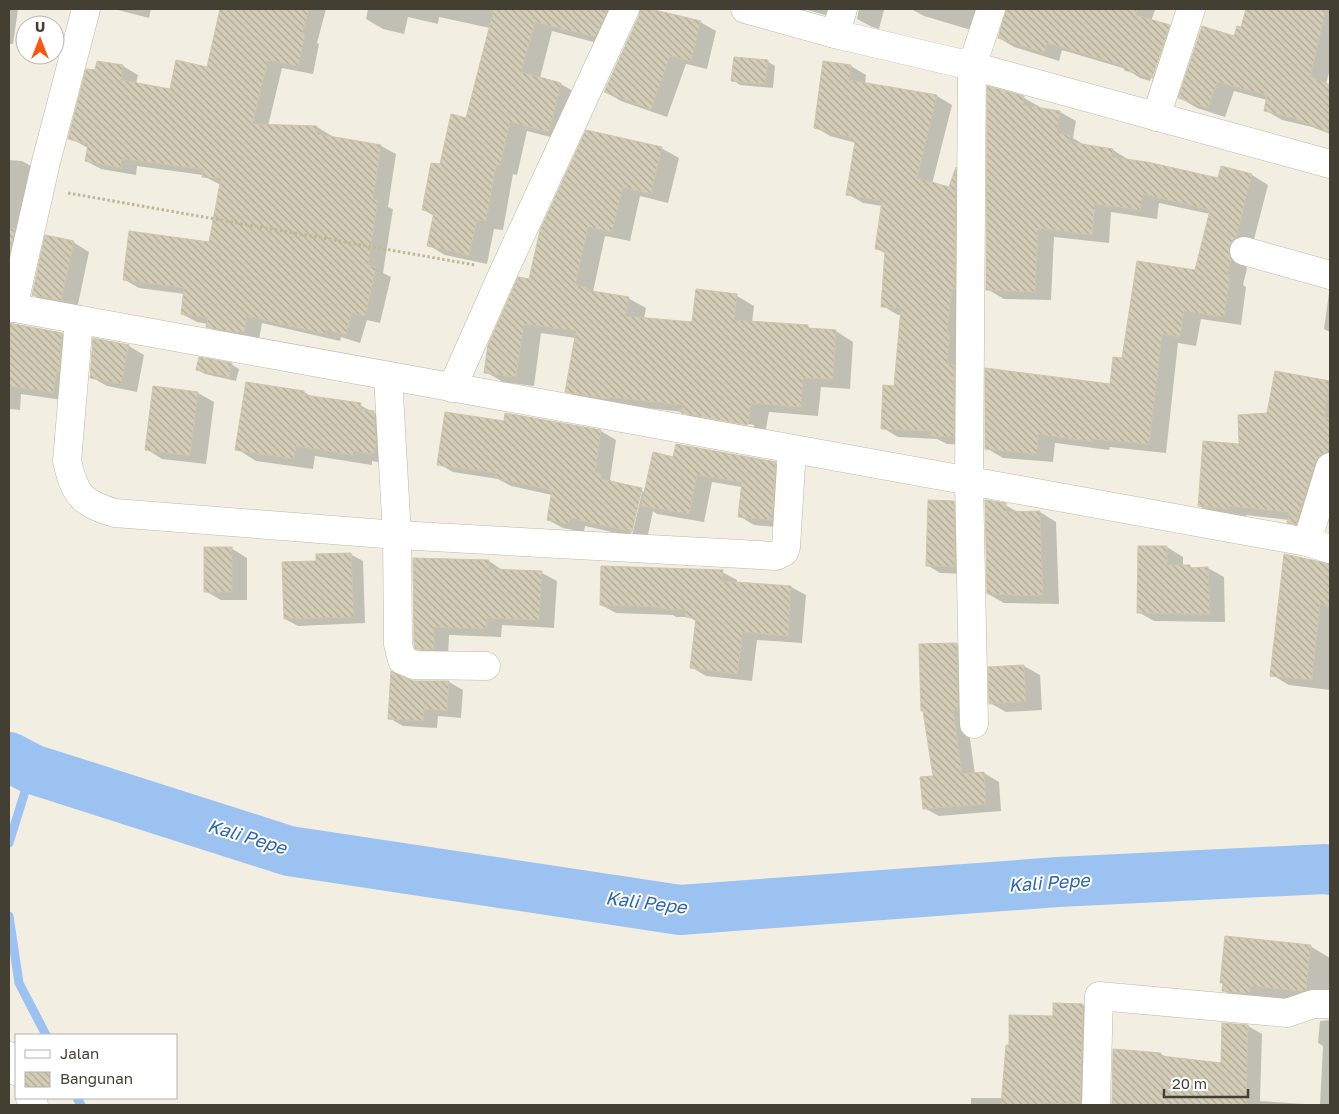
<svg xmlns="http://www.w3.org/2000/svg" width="1339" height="1114" font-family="'Golos Text',sans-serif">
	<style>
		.shadow { fill: #0003; fill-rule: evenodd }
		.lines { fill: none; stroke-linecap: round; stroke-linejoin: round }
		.stream { stroke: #9cc2f1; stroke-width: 9 }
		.river { stroke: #9cc2f1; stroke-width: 50 }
		.building { fill: url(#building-back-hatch); stroke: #cec6ab }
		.minor-casing { stroke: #bdb8a5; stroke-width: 29 }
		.path { stroke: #bfb796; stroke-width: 3; stroke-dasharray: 2.5 2.5; stroke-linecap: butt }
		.minor { stroke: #fff; stroke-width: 28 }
		.labels { text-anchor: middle; stroke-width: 4; stroke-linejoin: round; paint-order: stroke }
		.water-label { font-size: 18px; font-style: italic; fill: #2b64b0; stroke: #fff }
	</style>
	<defs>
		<pattern id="building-back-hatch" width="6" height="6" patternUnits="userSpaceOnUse" patternTransform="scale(1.25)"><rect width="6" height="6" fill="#d3cdb8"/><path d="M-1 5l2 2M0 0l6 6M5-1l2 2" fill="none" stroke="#ada896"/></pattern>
	</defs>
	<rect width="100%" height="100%" fill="#f2efe2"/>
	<g class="shadow">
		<path d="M9,9H18L13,44H9Z"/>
		<path d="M114,9H151L149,18Z"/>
		<path d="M221,9H326L317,43L319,44L313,74L282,68L268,126L317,127L332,136V138L381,146L396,154L388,207L393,209L383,273L391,277L380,323L367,320L360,343L341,337L340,341L262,323L259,339L222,335L207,326L208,324L197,322L182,314L185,294L139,288L125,280L210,243L221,185L203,176V175L137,166L136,175L101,169L86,161L88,148L70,138L96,72L123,66L138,75L136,84L171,91L208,68Z"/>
		<path d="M368,9H623L612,47L552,31L540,78L561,84L578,94L566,141L527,131L517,175L513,174L503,230L494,229L487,264L445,255L428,245L434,216L424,210L441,166L466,119L490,28L439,17L438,24L408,17L404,34L383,29L366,19Z"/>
		<path d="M641,9L667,18L700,22L716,31L707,69L686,64L667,117L621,101L605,92L640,16Z"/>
		<path d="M803,9H846L841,19Z"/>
		<path d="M859,9L884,10L879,29L872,27L857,19Z"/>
		<path d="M911,9H977L971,30L924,16Z"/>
		<path d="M1007,9H1152L1155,10L1151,21L1169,26L1184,34L1167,86L1152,81L1170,27H1167L1150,81L1140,78L1126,69L1062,50L1059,61L1014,47L999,38L1007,14Z"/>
		<path d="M1247,9H1330V69L1326,84L1330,86V134L1312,127L1282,120L1265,110L1267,100L1234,91L1225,117L1197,108L1180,98L1235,38L1242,28Z"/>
		<path d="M767,61L775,66L773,88L740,85L733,80Z"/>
		<path d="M824,63L851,66L866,75L865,84L937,96L952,105L932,184L950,189L956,169L971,177L969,445L947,444L937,439L898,437L883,428L895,387L902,315H898L883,306L886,254L876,248L882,206L863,203L848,194L856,143L830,136L815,127Z"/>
		<path d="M1024,98L1040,107V109L1060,112L1076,121L1073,138L1086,146L1113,150L1129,160L1219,179L1252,175L1268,185L1252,247L1245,265L1247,269L1243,285L1246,287L1241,325L1201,319L1196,346L1178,343L1166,453L1110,447L1109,450L1055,443L1053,462L1003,458L986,448L1112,385L1123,359L1196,271L1210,214L1159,203L1157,219L1111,212L1109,243L1054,237L1051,300L1004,299L987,289Z"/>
		<path d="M661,148L679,158L668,203L640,196L630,241L605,236L593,292L628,298L646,308L644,319L693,323L737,296L754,306L752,323L807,326L813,330L836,331L853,342L850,389L821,387L818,416L769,412L765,434L700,422L683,412L584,401L566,391L576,338L541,333L534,386L503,382L486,372L530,280ZM700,415L754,425V427L700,417Z"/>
		<path d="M9,160L22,161L38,170L9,313Z"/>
		<path d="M73,242L89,252L77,309L49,304L33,295Z"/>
		<path d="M1329,293L1330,294V332L1324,329Z"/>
		<path d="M9,313V322L11,325L62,334L77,343L69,401L21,394L20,410L9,409Z"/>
		<path d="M129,346L144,355L137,392L107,386L91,377Z"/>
		<path d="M231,364L239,369L236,381L205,374L198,370Z"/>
		<path d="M1276,373L1330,382V481L1306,532L1289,522V520L1246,515V519L1217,516L1199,506L1240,445L1268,414Z"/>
		<path d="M304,392L314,398L360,405L393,423L394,465L372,461V465L315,456L313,469L256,461L237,449Z"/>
		<path d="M198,393L214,402L206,464L162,459L146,449Z"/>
		<path d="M506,414L601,431L616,440L610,480L616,483L645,492L674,459L775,463L790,472L787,528L754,525L739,516L742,487L712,482L704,522L657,514L653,511L647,539L632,536L642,492H639L630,536L585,526L584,532L563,528L548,520L552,495L511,486L498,479L453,472L439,464L505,422Z"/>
		<path d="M953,503L967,510L968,574L940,573L927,565Z"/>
		<path d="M1005,505L1020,513L1040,512L1056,522L1059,604L1004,603L988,594Z"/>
		<path d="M1167,547L1183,557V566H1190L1194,569L1208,568L1224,577L1225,622L1154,621L1138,612Z"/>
		<path d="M231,548L247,558V600H221L205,591Z"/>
		<path d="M350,554L363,561L365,623L298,626L285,619L318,562Z"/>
		<path d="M489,561L504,571L542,573L557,581L554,628L502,625L501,637L449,635L448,657H431L416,648Z"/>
		<path d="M1325,565H1330V690L1289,685L1272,675Z"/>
		<path d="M722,572L737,580V583L791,587L806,595L802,643L757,640L752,681L706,676L691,667L697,622L689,617H676L673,615L616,613L601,605Z"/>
		<path d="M956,644L971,653L967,718L975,774L984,773L999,782L1001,811L939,816L924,808L934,777Z"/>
		<path d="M1024,666L1040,675L1042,710L1006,712L990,703Z"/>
		<path d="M413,682H449L463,690L461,718L438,716L437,728L403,726L389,718Z"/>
		<path d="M1310,946L1330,958V996L1248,1005L1224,991Z"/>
		<path d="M1083,1005L1097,1013L1094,1105H971V1098H1003L1054,1018Z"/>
		<path d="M1330,1020V1105H1320L1323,1046L1318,1043L1320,1021Z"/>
		<path d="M1223,1024L1248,1026L1262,1034L1260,1101L1320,1105H1113L1114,1050L1161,1054L1169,1059L1222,1064Z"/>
	</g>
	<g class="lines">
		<g class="stream">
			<path d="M9,843L32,769"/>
			<path d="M9,916L19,983L46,1035"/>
			<path d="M77,1098L81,1105"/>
		</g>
		<path class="river" d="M9,757L32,769L289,851L680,910L1058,882L1325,869L1330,870"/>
	</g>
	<g class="building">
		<path d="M220,9H309L302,34L305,35L298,66L268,60L252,124L317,126V134L381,145L373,199L378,200L368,265L376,267L365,316L352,313L346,335L326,330L325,334L247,316L244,332L239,331L238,333L206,327L208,318L181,314L184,288L123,280L129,231L209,242L221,178L202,177L203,169L122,159L121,168L85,161L88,144L68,139L86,69L95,70L97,61L123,65L121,80L170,89L176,60L207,67Z"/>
		<path d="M494,9H608L595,37L535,22L521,72L561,83L549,132L510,122L500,166L496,165L486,221L477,220L469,255L427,246L434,212L422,210L431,163L440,164L451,114L466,118Z"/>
		<path d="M640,9H650L701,21L691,61L670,56L651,109L604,92L639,16Z"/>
		<path d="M1006,9H1137L1136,15L1170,25L1152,78L1124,70L1125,66L1047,43L1044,53L998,38Z"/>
		<path d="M1246,9H1326L1310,76L1330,85V133L1294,118L1264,111L1267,95L1217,82L1208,108L1178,98L1202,26L1234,36L1237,26L1241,27Z"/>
		<path d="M734,57L768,60L765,84L731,81Z"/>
		<path d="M823,61L851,65L849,80L937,95L917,178L949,187L956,167L955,289H952L947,332L950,333L947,364L954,365V437L931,436V431L881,429L883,385L894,386L901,308L881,307L885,251L875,249L882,201L846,195L855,142L850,141V137L814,128Z"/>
		<path d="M987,86L1024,96L1023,105L1060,111L1057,133L1070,135L1069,142L1113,149L1112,157L1147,162L1218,178L1221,166L1252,174L1236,238L1233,240L1229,247V254L1231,259L1227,276H1230L1224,317L1184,311L1180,337L1162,334L1149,444L1093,439V442L1038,434L1037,454L985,449V368L1110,384L1113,357L1122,358L1137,261L1195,270L1210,210L1143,194L1140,210L1095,204L1092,235L1038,228L1035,292L986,290Z"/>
		<path d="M586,130L662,147L651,194L623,187L612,232L588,227L575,285L586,287V290L629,297L625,316L692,322L696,289L737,294L734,320L808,325V328L836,330L833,379L803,378L801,407L751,403L748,425L681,413L683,405L606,397V399L565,392L576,331L524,324L516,377L484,373L488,345L518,277L529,279L540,230Z"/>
		<path d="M9,228L15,229L9,256Z"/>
		<path d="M45,235L74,241L61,301L32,295Z"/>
		<path d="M9,323L62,333L59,372L57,371L53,393L9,386Z"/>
		<path d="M93,338L129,345L121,384L90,378Z"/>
		<path d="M199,357L232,363L229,377L196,370Z"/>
		<path d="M1275,371L1330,381L1324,418L1330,419V452L1320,455L1315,462L1296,524L1287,523L1289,512L1229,506L1228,509L1198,506L1203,441L1239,444L1238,415L1267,413Z"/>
		<path d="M246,382L304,391V395L361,403L360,409L374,411L376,444L374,454L353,451V455L296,446L294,459L235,450Z"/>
		<path d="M153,386L198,392L190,456L145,450Z"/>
		<path d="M445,412L504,421L505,413L601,430L595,472L601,473V479L642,488L632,532L570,518L569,524L547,520L552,490L495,478L496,473L437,465Z"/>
		<path d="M676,444L776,462L772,520L738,517L742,482L697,475L689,514L641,506L653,452L673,457Z"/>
		<path d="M928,500L954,501L955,567L926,566Z"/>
		<path d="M985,500L1006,503V512L1040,511L1043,595L1018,596V595L987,594Z"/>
		<path d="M1138,546H1167V565H1190V568L1208,567L1210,614L1137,613Z"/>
		<rect x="204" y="547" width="28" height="45"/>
		<path d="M351,553L354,617L284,619L282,562L316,561V554Z"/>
		<path d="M1284,554L1330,564V606L1320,604L1312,680L1270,676Z"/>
		<path d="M413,558L489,560V569L542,571L539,620L487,618V629L434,627V650L415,649L414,642Z"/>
		<path d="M601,566L723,570L722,581L791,586L788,636L743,632L737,674L690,668L696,618L686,617V610L660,609V607L600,605Z"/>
		<path d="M957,643L958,710H953L962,774L984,772L986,804L923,809L920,777L933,776L923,711H921L919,644Z"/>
		<path d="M1024,665L1026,701L989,704L988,667Z"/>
		<path d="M391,671L413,681H449L447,711L424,709L423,721L388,719Z"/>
		<path d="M1225,936L1311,945L1306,990L1302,991L1250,986V994L1222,991L1223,983H1220Z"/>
		<path d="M1053,1003L1083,1004L1080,1104L1042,1103V1105H1001L1006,1045H1009V1015L1053,1016Z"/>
		<path d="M1222,1023L1248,1025L1246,1105H1112L1113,1049L1161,1053V1056L1221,1063Z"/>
	</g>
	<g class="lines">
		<g class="minor-casing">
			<g id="minor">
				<path d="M745,9L835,34L972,66L1330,164"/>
				<path d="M835,34L843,9"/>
				<path d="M1156,117L1191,9"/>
				<path d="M1244,251L1330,275"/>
				<path d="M9,307L1307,542L1330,549"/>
				<path d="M13,308L46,162L86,9"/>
				<path d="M79,320L67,461C75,495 81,503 115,513L397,535L776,556L784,552L786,547L792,449"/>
				<path d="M388,376L397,535L398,644L402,660L414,665L486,666"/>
				<path d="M452,388L504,271L625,9"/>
				<path d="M1307,542L1330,467"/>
				<path d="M974,724L969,481L972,66L991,9"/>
				<path d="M9,1056L16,1071"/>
				<path d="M30,1098L34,1105"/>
				<path d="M1096,1105L1099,996L1287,1013L1313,1004H1330"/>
			</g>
		</g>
		<path class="path" d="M68,193L475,265"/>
		<use href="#minor" class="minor"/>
	</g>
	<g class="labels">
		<g class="water-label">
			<text transform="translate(247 837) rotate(17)" y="6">Kali Pepe</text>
			<text transform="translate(1049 883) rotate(-4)" y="6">Kali Pepe</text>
			<text transform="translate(646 903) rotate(7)" y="6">Kali Pepe</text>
		</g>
	</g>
	<rect width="1339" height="1114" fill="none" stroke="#433f33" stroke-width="20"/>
	<rect x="15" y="1034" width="162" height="65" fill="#ffffff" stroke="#b4b2ad"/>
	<rect x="25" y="1050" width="25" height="8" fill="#ffffff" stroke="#b4b2ad"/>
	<text x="60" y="1059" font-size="15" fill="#433f33">Jalan</text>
	<rect x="25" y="1072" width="25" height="15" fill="url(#building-back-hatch)" stroke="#b4b2ad"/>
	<text x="60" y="1084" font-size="15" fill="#433f33">Bangunan</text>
	<g transform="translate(40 40)"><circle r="24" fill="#ffffff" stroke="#b4b2ad"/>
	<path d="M0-4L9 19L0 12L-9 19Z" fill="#ff540c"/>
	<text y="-8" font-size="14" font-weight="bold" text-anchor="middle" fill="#433f33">U</text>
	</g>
	<path d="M1164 1089v8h84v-8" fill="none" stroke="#433f33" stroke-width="2.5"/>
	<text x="1172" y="1089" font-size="15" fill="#433f33" stroke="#ffffff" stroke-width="4" paint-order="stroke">20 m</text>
</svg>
